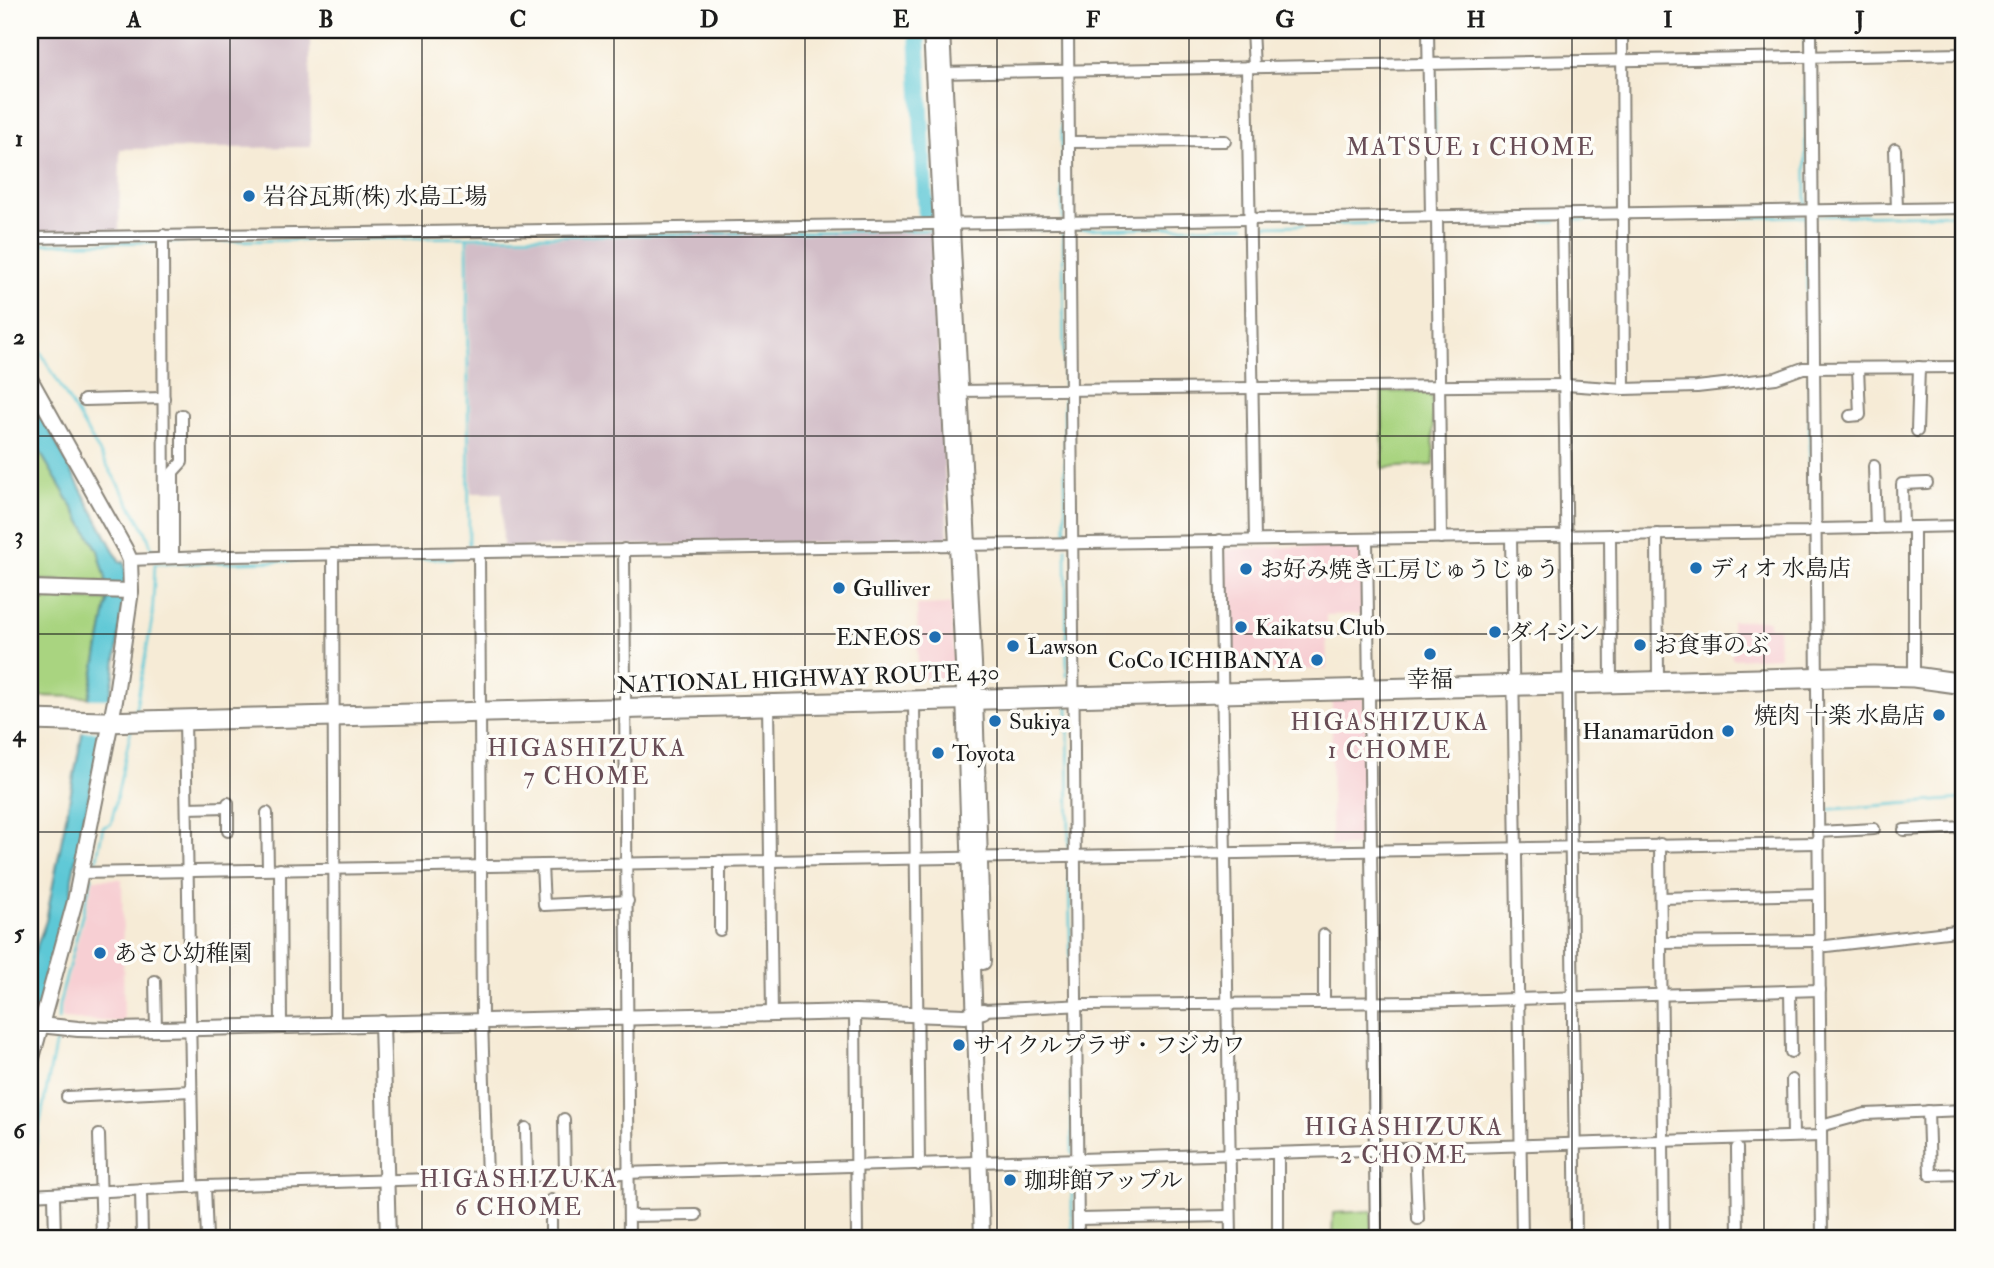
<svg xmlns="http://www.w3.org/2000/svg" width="1994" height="1268" font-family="'IM FELL Double Pica','Noto Serif JP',serif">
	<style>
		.built { fill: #f7cfd3 }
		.industrial { fill: #d2bdc7 }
		.green { fill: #a9d480; stroke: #62784e; stroke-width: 2 }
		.water { fill: #5dc8d6; stroke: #3c7279; stroke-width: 2 }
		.pier { fill: #f6ebd6 }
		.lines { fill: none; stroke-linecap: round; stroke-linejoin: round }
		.stream { stroke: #5dc8d6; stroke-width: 2.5 }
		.river { stroke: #5dc8d6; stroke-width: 16 }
		.street-casing { stroke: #898479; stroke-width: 14 }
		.secondary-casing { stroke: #898479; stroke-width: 18 }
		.highway-casing { stroke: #898479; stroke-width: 23 }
		.street { stroke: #fff; stroke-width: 10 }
		.secondary { stroke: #fff; stroke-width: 14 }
		.highway { stroke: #fff; stroke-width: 19 }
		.grid { fill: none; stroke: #1c1c1c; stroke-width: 2; stroke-opacity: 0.55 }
		.poi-dot { fill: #1f6fb2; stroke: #fdfcf7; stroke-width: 2.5 }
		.labels { text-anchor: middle; stroke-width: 7; stroke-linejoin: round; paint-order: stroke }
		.poi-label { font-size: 23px; fill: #1c1c1c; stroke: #fdfcf7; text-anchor: start }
		.street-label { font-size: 23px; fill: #1c1c1c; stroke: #fdfcf7 }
		.neighbourhood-label { font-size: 24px; letter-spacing: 2px; fill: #684d56; stroke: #fdfcf7 }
		.neatline { fill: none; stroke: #1c1c1c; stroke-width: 2.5 }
		.grid-label { font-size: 23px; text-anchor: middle; font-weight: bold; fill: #1c1c1c }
	</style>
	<rect width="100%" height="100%" fill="#fdfcf7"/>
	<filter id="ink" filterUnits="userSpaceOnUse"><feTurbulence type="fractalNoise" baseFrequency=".0143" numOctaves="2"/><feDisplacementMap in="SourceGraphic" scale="14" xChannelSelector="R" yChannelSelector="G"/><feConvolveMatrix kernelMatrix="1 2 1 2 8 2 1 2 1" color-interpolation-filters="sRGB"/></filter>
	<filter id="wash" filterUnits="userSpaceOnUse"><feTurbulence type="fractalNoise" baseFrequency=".00686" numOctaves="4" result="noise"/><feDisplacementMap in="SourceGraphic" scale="28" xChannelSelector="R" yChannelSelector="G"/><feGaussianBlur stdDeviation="1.57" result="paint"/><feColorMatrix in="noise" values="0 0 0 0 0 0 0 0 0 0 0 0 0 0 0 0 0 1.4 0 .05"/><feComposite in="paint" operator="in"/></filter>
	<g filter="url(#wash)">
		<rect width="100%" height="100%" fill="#f6ebd6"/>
		<g class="built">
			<path d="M1364,545L1366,614L1326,615L1327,669L1227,672L1224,549Z"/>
			<path d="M951,604L954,670L945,678L918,679L917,605Z"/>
			<path d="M1769,620V627H1778L1779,657L1732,659L1731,621Z"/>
			<path d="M1365,698L1369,846H1331L1332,699Z"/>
			<path d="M94,879H122L124,1022L62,1019L61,1006Z"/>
		</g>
		<g class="industrial">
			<path d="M30,30H310L311,147L120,149L119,231L30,233Z"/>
			<path d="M933,232L948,540L503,547L502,493H471L469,239Z"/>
		</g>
		<g class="green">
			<path d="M1432,391L1434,465L1383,468L1382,392Z"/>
			<path d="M30,435L98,550L107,582L30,580Z"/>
			<path d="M40,599L108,600L89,697L30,696C30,663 40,632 40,599Z"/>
			<path d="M1372,1211V1238H1332L1333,1213Z"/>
		</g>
		<path class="water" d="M30,394L120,562L124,561L126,578L114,676L72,878L71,898L30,1034V965L46,921L108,600L106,579L98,550L30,435Z"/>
		<path class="pier" d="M87,699H110L103,731L80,732Z"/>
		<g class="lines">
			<g class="stream">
				<path d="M1060,30L1061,68"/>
				<path d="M1434,30L1435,58"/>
				<path d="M1805,30V52"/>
				<path d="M1805,64L1806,207"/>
				<path d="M1435,70V131"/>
				<path d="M1061,75L1063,219"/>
				<path d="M1817,216L1964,214"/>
				<path d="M1806,217L1808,361"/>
				<path d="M1567,220H1618"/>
				<path d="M1629,220L1809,216"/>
				<path d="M1441,222L1556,221"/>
				<path d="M1063,226L1064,387"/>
				<path d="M1260,226L1434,222"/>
				<path d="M1073,229L1245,226"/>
				<path d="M962,230L1063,229"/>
				<path d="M467,237L469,545"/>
				<path d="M165,242L932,230"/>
				<path d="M30,244L159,242"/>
				<path d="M30,334L145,530L155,557"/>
				<path d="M1809,376L1810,481"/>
				<path d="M1064,394L1066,541"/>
				<path d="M1418,543L1471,542"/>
				<path d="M1066,548L1067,676"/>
				<path d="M337,560L453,558"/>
				<path d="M155,564L331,560"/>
				<path d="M1811,603V652"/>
				<path d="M1812,689V706"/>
				<path d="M1068,706L1069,853"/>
				<path d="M135,713L152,620L155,564"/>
				<path d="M1822,810L1962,799"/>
				<path d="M1069,860L1071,1000"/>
				<path d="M95,868L103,827L111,824L131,730"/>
				<path d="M1071,1010L1072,1154"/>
				<path d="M58,1020L59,1005L92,877"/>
				<path d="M1072,1161V1238"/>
				<path d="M30,1174L58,1030"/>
			</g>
			<path class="river" d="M917,30L926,218"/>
		</g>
	</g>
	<g filter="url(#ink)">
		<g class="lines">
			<g class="street-casing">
				<g id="street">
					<path d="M1068,30L1078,1238"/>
					<path d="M1252,30L1254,67"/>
					<path d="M1428,30L1431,216"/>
					<path d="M1622,30L1624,389"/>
					<path d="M1811,30L1822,1238"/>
					<path d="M1247,67L1255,539"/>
					<path d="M938,73L1964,54"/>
					<path d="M1069,142L1225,141"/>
					<path d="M1895,149L1897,209"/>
					<path d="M1562,215L1576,1238"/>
					<path d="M1437,216L1441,538"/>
					<path d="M163,235L164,557"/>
					<path d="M30,238L1964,208"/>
					<path d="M956,391L1566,385L1624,389L1697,387L1776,378L1803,368L1964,367"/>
					<path d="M84,400L164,398"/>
					<path d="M1850,416L1860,415L1858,368"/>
					<path d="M1917,431L1919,367"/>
					<path d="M1874,466L1876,528"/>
					<path d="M1903,527L1902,484L1927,483"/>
					<path d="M1914,527V677"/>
					<path d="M1657,534L1658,681"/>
					<path d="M1610,535L1611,683"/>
					<path d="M1511,537L1522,1238"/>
					<path d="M1367,539L1376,1238"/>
					<path d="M1220,540L1231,1238"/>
					<path d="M624,549L629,1238"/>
					<path d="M479,552L482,1020L487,1178"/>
					<path d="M333,554L335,1025"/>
					<path d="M173,557V472L182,462V415"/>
					<path d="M130,560L230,556L1808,532L1819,529L1964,526"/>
					<path d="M914,702L919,1165"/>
					<path d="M768,703L772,1014"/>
					<path d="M185,719L193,1187"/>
					<path d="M228,803V831"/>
					<path d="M187,808L228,807"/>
					<path d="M267,813L268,869"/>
					<path d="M1904,830L1964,827"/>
					<path d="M1818,832L1874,829"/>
					<path d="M1660,844L1664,1238"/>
					<path d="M720,861V930"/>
					<path d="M542,865L544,905L628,901"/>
					<path d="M280,869L281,1026"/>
					<path d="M80,873L1818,843"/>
					<path d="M1661,898L1818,894"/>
					<path d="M1661,943L1818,941"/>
					<path d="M1818,947L1964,930"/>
					<path d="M155,981L156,1029"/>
					<path d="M1790,991L1791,1052"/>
					<path d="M1324,1003V935"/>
					<path d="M984,1010L1084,1005L1419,1002L1820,990"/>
					<path d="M855,1012L857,1238"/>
					<path d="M1792,1080L1793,1136"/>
					<path d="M67,1097L191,1091"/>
					<path d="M1928,1111L1930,1175L1964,1174"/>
					<path d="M564,1119L565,1175"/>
					<path d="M1821,1126L1865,1114L1964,1110"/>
					<path d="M526,1128L527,1176"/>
					<path d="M99,1135L102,1238"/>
					<path d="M1415,1148L1418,1219"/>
					<path d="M1737,1148L1738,1238"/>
					<path d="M205,1186L207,1238"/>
					<path d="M141,1189L142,1238"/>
					<path d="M30,1195L205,1186L1821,1136"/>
					<path d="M54,1196L55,1237"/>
					<path d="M551,1200V1238"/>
					<path d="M629,1216L696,1215"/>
					<path d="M1078,1219L1230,1216"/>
					<path d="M1278,1238V1153"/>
					<path d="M1783,1238L1822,1237"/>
				</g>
			</g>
			<g class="secondary-casing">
				<g id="secondary">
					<path d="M931,30L963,664L982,1238"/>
					<path d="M942,30L974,663L983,962"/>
					<path d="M30,379L125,549L130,560L131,591L115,701L75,901L30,1065"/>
					<path d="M30,588L131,591"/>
					<path d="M382,1023L388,1238"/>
					<path d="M30,1024L78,1029L118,1030L855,1012L965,1016L983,1011"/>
				</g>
			</g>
			<g class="highway-casing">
				<path id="highway" d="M30,720L104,722L1873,676L1914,677L1964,684"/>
			</g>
			<use href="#street" class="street"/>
			<use href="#secondary" class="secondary"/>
			<use href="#highway" class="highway"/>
		</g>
	</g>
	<path class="grid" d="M230,30V1238M422,30V1238M614,30V1238M805,30V1238M997,30V1238M1189,30V1238M1380,30V1238M1572,30V1238M1764,30V1238M30,237H1964M30,436H1964M30,634H1964M30,832H1964M30,1031H1964"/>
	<g class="poi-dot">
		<circle cx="249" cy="196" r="7"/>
		<circle cx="1696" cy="568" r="7"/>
		<circle cx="1246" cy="569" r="7"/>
		<circle cx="839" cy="588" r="7"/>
		<circle cx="1241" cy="627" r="7"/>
		<circle cx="1495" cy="632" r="7"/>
		<circle cx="935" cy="637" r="7"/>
		<circle cx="1640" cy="645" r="7"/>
		<circle cx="1013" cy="646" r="7"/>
		<circle cx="1430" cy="654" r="7"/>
		<circle cx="1317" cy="660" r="7"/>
		<circle cx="1939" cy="715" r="7"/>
		<circle cx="995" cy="721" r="7"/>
		<circle cx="1728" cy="731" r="7"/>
		<circle cx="938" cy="753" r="7"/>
		<circle cx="100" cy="953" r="7"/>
		<circle cx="959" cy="1045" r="7"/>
		<circle cx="1010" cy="1180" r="7"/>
	</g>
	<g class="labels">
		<g class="poi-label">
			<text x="263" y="204">岩谷瓦斯(株) 水島工場</text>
			<text x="1710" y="576">ディオ 水島店</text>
			<text x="1260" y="577">お好み焼き工房じゅうじゅう</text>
			<text x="853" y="596">Gulliver</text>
			<text x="1255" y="635">Kaikatsu Club</text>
			<text x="1509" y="640">ダイシン</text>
			<text x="921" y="645" text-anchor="end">ENEOS</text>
			<text x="1654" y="653">お食事のぶ</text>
			<text x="1027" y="654">Lawson</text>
			<text x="1303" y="668" text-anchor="end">CoCo ICHIBANYA</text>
			<text x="1430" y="687" text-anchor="middle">幸福</text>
			<text x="1925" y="723" text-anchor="end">焼肉 十楽 水島店</text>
			<text x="1009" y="729">Sukiya</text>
			<text x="1714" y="739" text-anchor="end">Hanamarūdon</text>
			<text x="952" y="761">Toyota</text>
			<text x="114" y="961">あさひ幼稚園</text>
			<text x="973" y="1053">サイクルプラザ・フジカワ</text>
			<text x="1024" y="1188">珈琲館アップル</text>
		</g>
		<g class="street-label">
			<text transform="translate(808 678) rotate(-2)" y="8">NATIONAL HIGHWAY ROUTE 430</text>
		</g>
		<g class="neighbourhood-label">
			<text x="1471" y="155">MATSUE 1 CHOME</text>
			<text x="1390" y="730">HIGASHIZUKA<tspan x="1390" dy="28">1 CHOME</tspan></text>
			<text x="587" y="756">HIGASHIZUKA<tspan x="587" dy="28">7 CHOME</tspan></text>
			<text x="1404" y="1135">HIGASHIZUKA<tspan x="1404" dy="28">2 CHOME</tspan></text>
			<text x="519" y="1187">HIGASHIZUKA<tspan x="519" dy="28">6 CHOME</tspan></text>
		</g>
	</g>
	<rect width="1994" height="1268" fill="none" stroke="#fdfcf7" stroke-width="77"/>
	<rect x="38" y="38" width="1917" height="1192" class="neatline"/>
	<g class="grid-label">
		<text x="134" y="27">A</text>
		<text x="326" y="27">B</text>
		<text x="518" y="27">C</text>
		<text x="709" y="27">D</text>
		<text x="901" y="27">E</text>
		<text x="1093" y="27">F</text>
		<text x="1285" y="27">G</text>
		<text x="1476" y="27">H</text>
		<text x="1668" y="27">I</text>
		<text x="1860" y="27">J</text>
		<text x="19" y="146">1</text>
		<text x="19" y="344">2</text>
		<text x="19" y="543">3</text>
		<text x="19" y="741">4</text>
		<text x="19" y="940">5</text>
		<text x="19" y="1138">6</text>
	</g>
</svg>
